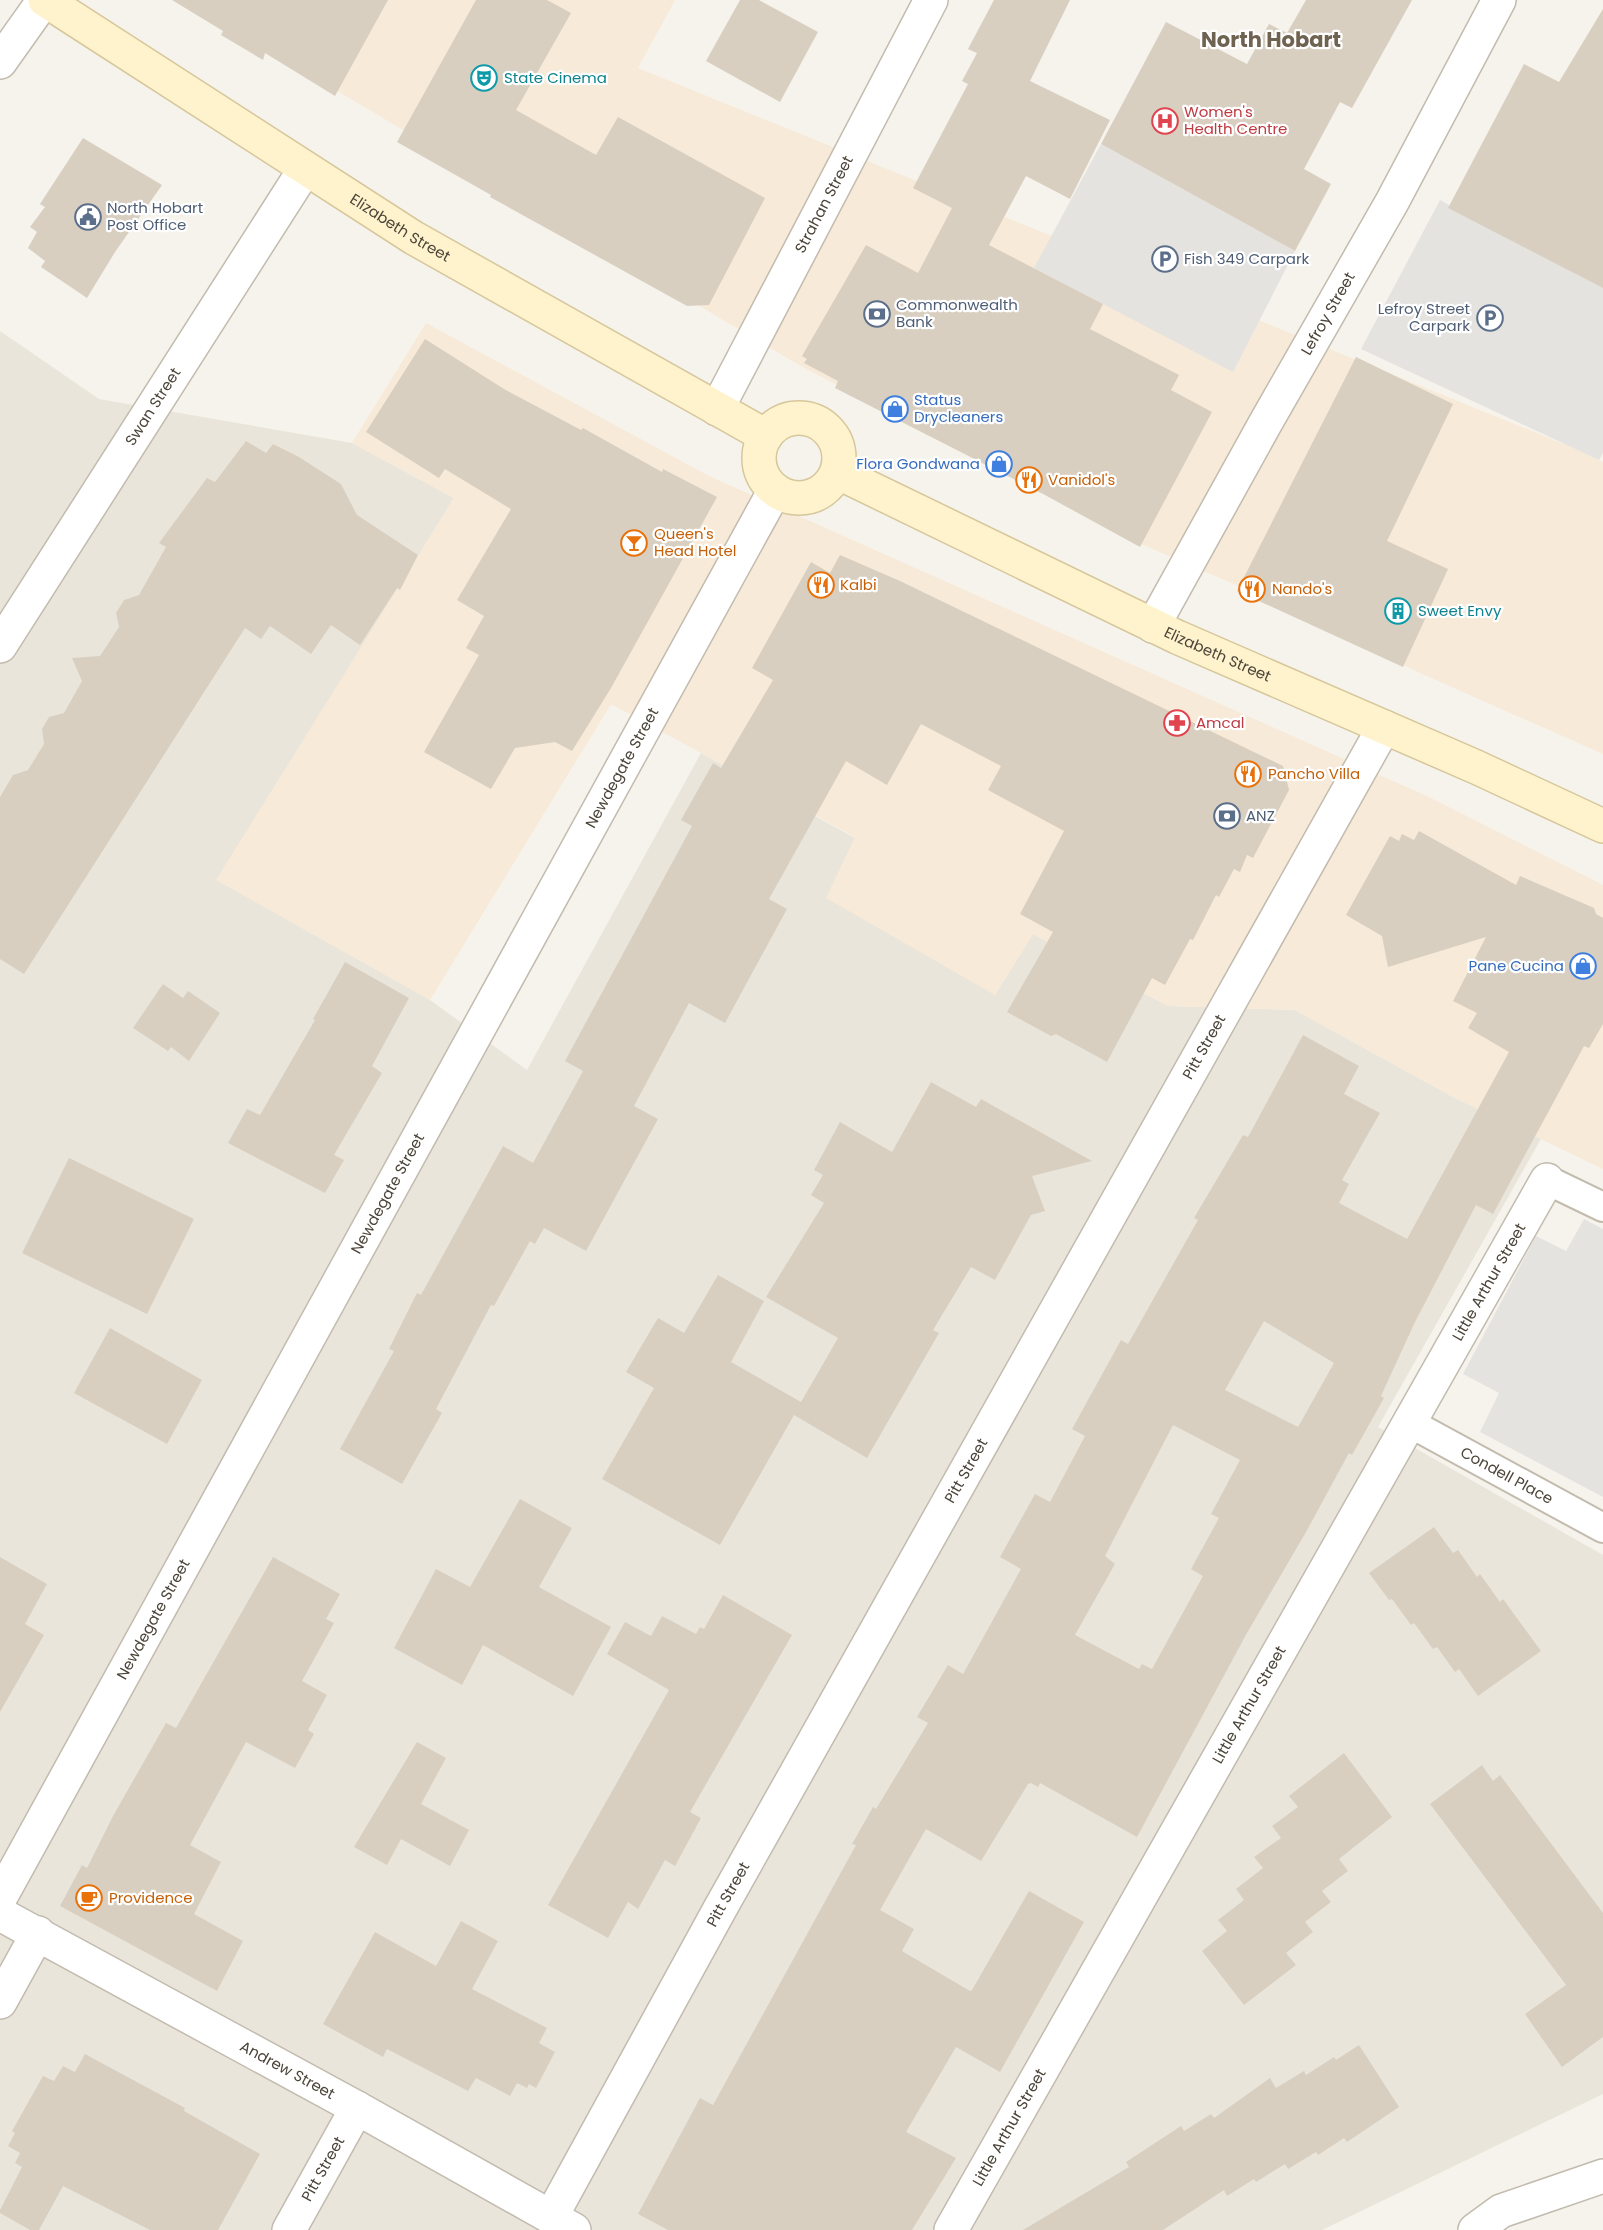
<svg xmlns="http://www.w3.org/2000/svg" width="1603" height="2230" font-family="Poppins,sans-serif">
	<style>
		.residential { fill: #eae5da }
		.commercial { fill: #f7ead8 }
		.parking { fill: #e5e3e0 }
		.building { fill: #d8cfc1; fill-rule: evenodd }
		.lines { fill: none; stroke-linecap: round; stroke-linejoin: round }
		.service-casing { stroke: #c2bbae; stroke-width: 32 }
		.minor-casing { stroke: #c2bbae; stroke-width: 36 }
		.tertiary-casing { stroke: #c2bbae; stroke-width: 36 }
		.secondary-casing { stroke: #d6c79b; stroke-width: 36 }
		.service { stroke: #fff; stroke-width: 28 }
		.minor { stroke: #fff; stroke-width: 33 }
		.tertiary { stroke: #fff; stroke-width: 33 }
		.secondary { stroke: #fff3cd; stroke-width: 33 }
		.labels { text-anchor: middle; stroke-width: 4.5; stroke-linejoin: round; paint-order: stroke }
		.culture-label { font-size: 15px; fill: #0d838f; stroke: #fff; text-anchor: start }
		.health-label { font-size: 15px; fill: #be3a42; stroke: #fff; text-anchor: start }
		.street-label { font-size: 15px; fill: #4b4439; stroke: #fff }
		.service-label { font-size: 15px; fill: #4e5e75; stroke: #fff; text-anchor: start }
		.shop-label { font-size: 15px; fill: #366cbe; stroke: #fff; text-anchor: end }
		.food-label { font-size: 15px; fill: #c56008; stroke: #fff; text-anchor: start }
		.district-label { font-size: 21px; font-weight: bold; fill: #6e6250; stroke: #fff }
	</style>
	<rect width="100%" height="100%" fill="#f6f3ec"/>
	<path class="residential" d="M0,331L99,399L352,443L454,498L217,880L430,1000L527,1070L701,753L855,838L995,995L1033,934L1168,1006L1295,1010L1453,1097L1541,1139L1378,1427L1603,1555V2094L1322,2230H0Z"/>
	<g class="commercial">
		<path d="M184,0H675L638,68L1581,451L1603,462V754L1420,673L1243,588L1139,543L799,365Z"/>
		<path d="M426,323L709,476L1429,797L1603,885V1169L1453,1097L1295,1010L1168,1006L1033,934L995,995L826,898L855,837L611,704L430,1000L216,880L454,498L352,443Z"/>
	</g>
	<g class="parking">
		<path d="M1101,144L1295,251L1233,372L1034,268Z"/>
		<path d="M1440,200L1603,287V453L1599,460L1361,349Z"/>
		<path d="M1584,1219L1603,1229V1497L1480,1432L1499,1393L1463,1374L1536,1236L1566,1251Z"/>
	</g>
	<g class="building">
		<path d="M172,0H388L335,96L265,53L263,60L221,35L223,31Z"/>
		<path d="M476,0H547L571,13L516,110L596,155L618,117L765,198L709,305L687,306L490,197L491,195L397,142Z"/>
		<path d="M740,0H759L818,32L780,102L706,61Z"/>
		<path d="M994,0H1070L1030,81L1110,120L1070,199L1026,176L989,245L1103,304L1090,329L1179,375L1171,390L1212,412L1140,547L1045,495L835,388L838,381L804,363L807,359L802,356L866,245L918,273L952,208L913,188L968,84L962,81L977,53L968,49Z"/>
		<path d="M1306,0H1412L1352,108L1340,102L1304,169L1331,184L1295,251L1101,144L1166,22L1247,64L1269,24L1287,33Z"/>
		<path d="M1603,9V288L1448,208L1524,64L1559,82Z"/>
		<path d="M83,138L162,185L115,252L87,298L41,267L45,261L28,248L37,232L30,227L45,207L40,204Z"/>
		<path d="M425,339L504,389L581,430L583,428L662,472L663,469L717,497L611,688L572,751L555,742L515,748L491,789L424,752L479,655L466,648L484,616L457,600L511,509L445,469L439,478L366,432Z"/>
		<path d="M1356,357L1453,404L1387,541L1448,569L1403,667L1237,591Z"/>
		<path d="M246,441L266,453L273,444L299,457L341,484L357,515L418,555L400,590L397,588L360,645L331,625L311,654L270,626L261,639L245,628L24,974L0,959V797L13,775L28,770L44,744L42,729L49,717L64,713L82,681L72,658L100,656L119,627L116,613L124,600L139,595L166,547L159,543L207,478L215,482Z"/>
		<path d="M840,555L900,581L1283,766L1289,790L1253,858L1247,855L1240,872L1234,869L1219,897L1216,895L1193,940L1190,939L1165,985L1152,978L1107,1062L1056,1034L1051,1036L1007,1012L1053,932L1020,914L1064,831L988,790L1001,766L921,724L887,785L846,761L769,899L787,909L725,1023L689,1003L634,1106L658,1119L586,1251L544,1228L535,1244L530,1241L494,1306L491,1305L436,1409L442,1413L402,1484L340,1449L394,1351L389,1349L417,1293L421,1295L503,1146L533,1163L583,1071L565,1061L692,826L681,820L713,763L721,768L773,680L752,668L811,562L830,573Z"/>
		<path d="M1419,831L1516,885L1520,876L1594,908L1596,914L1603,918V1024L1589,1048L1584,1046L1493,1214L1476,1205L1415,1322L1381,1396L1384,1398L1352,1455L1349,1453L1306,1532L1247,1633L1137,1837L1040,1783L1038,1787L1031,1783L1028,1784L981,1861L926,1829L880,1910L914,1929L902,1951L970,1991L972,1990L1029,1891L1084,1922L1000,2072L956,2047L906,2132L956,2158L912,2230H668L638,2214L700,2098L713,2105L856,1845L852,1844L873,1807L876,1809L928,1723L917,1717L948,1665L963,1674L1021,1569L1000,1557L1035,1494L1050,1502L1085,1436L1072,1429L1121,1340L1128,1344L1198,1220L1194,1218L1243,1135L1248,1137L1303,1035L1359,1066L1344,1094L1380,1113L1342,1180L1349,1184L1339,1203L1407,1239L1509,1052L1468,1028L1477,1013L1453,1001L1486,937L1388,967L1382,936L1346,915L1390,836L1399,841L1402,834L1414,840ZM1264,1321L1334,1363L1298,1427L1225,1390ZM1173,1425L1240,1460L1211,1514L1219,1518L1191,1569L1203,1576L1152,1669L1142,1664L1139,1669L1075,1635L1115,1564L1105,1556Z"/>
		<path d="M345,962L409,998L372,1066L382,1073L334,1155L344,1160L325,1193L228,1143L247,1109L260,1115L315,1020L313,1019Z"/>
		<path d="M163,984L183,998L188,991L220,1013L189,1061L171,1047L168,1051L133,1028Z"/>
		<path d="M931,1082L976,1107L981,1099L1092,1161L1032,1176L1045,1211L1031,1215L995,1280L971,1267L933,1330L939,1333L867,1458L794,1415L720,1545L602,1479L654,1388L626,1372L658,1318L684,1333L718,1275L764,1301L731,1362L801,1402L838,1338L766,1297L824,1203L811,1195L823,1175L814,1170L840,1122L892,1152Z"/>
		<path d="M69,1158L194,1219L147,1314L22,1253Z"/>
		<path d="M110,1328L202,1380L167,1444L74,1393Z"/>
		<path d="M520,1499L572,1528L539,1587L611,1627L573,1696L483,1645L462,1685L394,1648L436,1569L470,1587Z"/>
		<path d="M1434,1527L1453,1553L1458,1550L1477,1577L1480,1574L1500,1602L1503,1599L1541,1651L1478,1696L1459,1669L1455,1672L1437,1647L1433,1649L1414,1623L1411,1625L1392,1599L1389,1600L1369,1573Z"/>
		<path d="M0,1557L47,1584L25,1624L44,1635L0,1712Z"/>
		<path d="M273,1557L340,1594L326,1619L334,1623L302,1681L327,1695L308,1730L314,1734L295,1768L246,1742L190,1845L221,1862L194,1914L243,1941L217,1991L60,1906L82,1865L87,1868L113,1816L166,1723L176,1728Z"/>
		<path d="M723,1595L792,1635L690,1812L701,1818L675,1866L665,1860L638,1909L628,1902L608,1938L548,1905L669,1690L607,1654L625,1622L651,1636L662,1616L696,1634L700,1627L704,1629Z"/>
		<path d="M417,1742L446,1758L421,1804L469,1830L450,1866L401,1839L387,1865L354,1847Z"/>
		<path d="M1344,1753L1392,1817L1339,1859L1348,1871L1322,1891L1331,1902L1305,1922L1313,1932L1286,1953L1296,1965L1244,2005L1202,1951L1227,1931L1218,1920L1244,1900L1236,1889L1263,1868L1254,1857L1281,1838L1272,1826L1298,1807L1289,1796Z"/>
		<path d="M1482,1765L1493,1781L1500,1775L1603,1913V2037L1562,2067L1525,2014L1566,1985L1430,1804Z"/>
		<path d="M461,1921L498,1941L472,1989L547,2028L539,2043L555,2052L536,2088L529,2084L527,2088L517,2083L510,2096L476,2078L468,2091L387,2049L383,2057L323,2024L375,1932L436,1966Z"/>
		<path d="M1359,2045L1399,2107L1347,2142L1344,2138L1318,2155L1316,2152L1288,2169L1285,2164L1256,2182L1254,2179L1227,2196L1224,2190L1163,2230H1023L1129,2167L1126,2162L1181,2126L1184,2131L1211,2114L1214,2118L1270,2078L1276,2088L1304,2071L1306,2075L1334,2057L1336,2060Z"/>
		<path d="M85,2054L185,2108L184,2111L260,2154L218,2230H150L63,2186L39,2230H30L0,2213V2210L22,2167L15,2163L20,2153L8,2146L15,2133L12,2131L43,2076L54,2081L63,2066L75,2072Z"/>
	</g>
	<g class="lines">
		<g class="service-casing">
			<g id="service">
				<path d="M1547,1180L1603,1207"/>
				<path id="s1" d="M1410,1423L1603,1528"/>
			</g>
		</g>
		<g class="minor-casing">
			<g id="minor">
				<path id="s2" d="M717,409L931,0"/>
				<path id="s3" d="M1153,626L1266,422L1392,202L1499,0"/>
				<path id="s4" d="M0,646L305,169"/>
				<path id="s5" d="M0,1898L775,490"/>
				<path id="s6" d="M0,1914L357,2108L574,2230"/>
				<path d="M0,2002L38,1933"/>
				<path id="s7" d="M551,2217L721,1907L1384,727"/>
				<path id="s8" d="M289,2230L357,2108"/>
				<path id="s9" d="M951,2230L1547,1180"/>
			</g>
		</g>
		<g class="tertiary-casing">
			<g id="tertiary">
				<path d="M0,62L44,0"/>
				<path d="M1475,2230L1501,2211L1603,2176"/>
			</g>
		</g>
		<g class="secondary-casing">
			<g id="secondary">
				<path id="s10" d="M45,0L414,238L766,436"/>
				<circle cx="799" cy="458" r="40"/>
				<path id="s11" d="M837,472L1177,637L1476,767L1603,826"/>
			</g>
		</g>
		<use href="#service" class="service"/>
		<use href="#minor" class="minor"/>
		<use href="#tertiary" class="tertiary"/>
		<use href="#secondary" class="secondary"/>
	</g>
	<defs>
		<g id="theatre-ring" transform="scale(1.35)"><circle r="9.5" fill="#fff" stroke="#0f9aa8" stroke-width="1.5"/><path d="M-5-5.5Q0-4 5-5.5V0Q5 5 0 6Q-5 5-5 0ZM-3.3-2.5H-1v1.5H-3.3ZM1-2.5H3.3v1.5H1ZM-2.8 1Q0 5.5 2.8 1Z" fill="#0f9aa8"/></g>
		<g id="hospital-ring" transform="scale(1.35)"><circle r="9.5" fill="#fff" stroke="#e0444e" stroke-width="1.5"/><path d="M-5-5h3v3.5h4V-5h3V5h-3V1.5h-4V5h-3Z" fill="#e0444e"/></g>
		<g id="civic-ring" transform="scale(1.35)"><circle r="9.5" fill="#fff" stroke="#5c6f8a" stroke-width="1.5"/><path d="M-.6-6.5H3V-4.5H.6V-3L4-1V1h2V6H-6V1h2V-1L-.6-3ZM-1.2 2.5V6h2.4V2.5Z" fill="#5c6f8a"/></g>
		<g id="parking-ring" transform="scale(1.35)"><circle r="9.5" fill="#fff" stroke="#5c6f8a" stroke-width="1.5"/><path d="M-3.5-5.5H1a3.5 3.5 0 0 1 0 7H-1V5.5H-3.5ZM-1-3.4V-.6H.8a1.4 1.4 0 0 0 0-2.8Z" fill="#5c6f8a"/></g>
		<g id="bank-ring" transform="scale(1.35)"><circle r="9.5" fill="#fff" stroke="#5c6f8a" stroke-width="1.5"/><path d="M-6-4H6V4H-6ZM0-2.3a2.3 2.3 0 1 0 0 4.6a2.3 2.3 0 1 0 0-4.6Z" fill="#5c6f8a"/></g>
		<g id="shop-ring" transform="scale(1.35)"><circle r="9.5" fill="#fff" stroke="#3f7fe0" stroke-width="1.5"/><path d="M-5-2.5h2.3a2.7 3.5 0 0 1 5.4 0H5L5.5 6h-11ZM-1.5-2.5h3a1.5 2.3 0 0 0-3 0Z" fill="#3f7fe0"/></g>
		<g id="restaurant-ring" transform="scale(1.35)"><circle r="9.5" fill="#fff" stroke="#e8710a" stroke-width="1.5"/><path d="M-5-6h1v4h1v-4h1v4h1v-4h1v5L-1.5 .5V6h-2V.5L-5-1ZM5-6V6H3V1.5H1.5Q1.5-4 5-6Z" fill="#e8710a"/></g>
		<g id="bar-ring" transform="scale(1.35)"><circle r="9.5" fill="#fff" stroke="#e8710a" stroke-width="1.5"/><path d="M-6-5H6L.8 .8V4.5H3.5V6h-7V4.5H-.8V.8Z" fill="#e8710a"/></g>
		<g id="building-ring" transform="scale(1.35)"><circle r="9.5" fill="#fff" stroke="#0f9aa8" stroke-width="1.5"/><path d="M-4-6H4V6H1V3H-1V6H-4ZM-2.5-4.3h1.7v1.8h-1.7ZM.8-4.3h1.7v1.8H.8ZM-2.5-1h1.7V.8h-1.7ZM.8-1h1.7V.8H.8Z" fill="#0f9aa8"/></g>
		<g id="pharmacy-ring" transform="scale(1.35)"><circle r="9.5" fill="#fff" stroke="#e0444e" stroke-width="1.5"/><path d="M-2-6h4v4h4v4h-4v4h-4v-4h-4v-4h4Z" fill="#e0444e"/></g>
		<g id="cafe-ring" transform="scale(1.35)"><circle r="9.5" fill="#fff" stroke="#e8710a" stroke-width="1.5"/><path d="M-5.5-4.5H6V0H3Q3 3.5 0 3.5H-2.5Q-5.5 3.5-5.5 0ZM3-3.2v2h1.7v-2ZM-6 4.5H4V6H-6Z" fill="#e8710a"/></g>
	</defs>
	<g fill-rule="evenodd">
		<use href="#theatre-ring" x="484" y="78"/>
		<use href="#hospital-ring" x="1165" y="121"/>
		<use href="#civic-ring" x="88" y="217"/>
		<use href="#parking-ring" x="1165" y="259"/>
		<use href="#bank-ring" x="877" y="314"/>
		<use href="#parking-ring" x="1490" y="318"/>
		<use href="#shop-ring" x="895" y="409"/>
		<use href="#shop-ring" x="999" y="464"/>
		<use href="#restaurant-ring" x="1029" y="480"/>
		<use href="#bar-ring" x="634" y="543"/>
		<use href="#restaurant-ring" x="821" y="585"/>
		<use href="#restaurant-ring" x="1252" y="589"/>
		<use href="#building-ring" x="1398" y="611"/>
		<use href="#pharmacy-ring" x="1177" y="723"/>
		<use href="#restaurant-ring" x="1248" y="774"/>
		<use href="#bank-ring" x="1227" y="816"/>
		<use href="#shop-ring" x="1583" y="966"/>
		<use href="#cafe-ring" x="89" y="1898"/>
	</g>
	<g class="labels">
		<g class="culture-label">
			<text x="504" y="83">State Cinema</text>
			<text x="1418" y="616">Sweet Envy</text>
		</g>
		<g class="health-label">
			<text x="1184" y="117">Women's<tspan x="1184" dy="17">Health Centre</tspan></text>
			<text x="1196" y="728">Amcal</text>
		</g>
		<g class="street-label">
			<text dy="5" stroke="none"><textPath href="#s2" startOffset="231">Strahan Street</textPath></text>
			<text dy="5" stroke="none"><textPath href="#s10" startOffset="422">Elizabeth Street</textPath></text>
			<text dy="5" stroke="none"><textPath href="#s3" startOffset="358">Lefroy Street</textPath></text>
			<text dy="5" stroke="none"><textPath href="#s4" startOffset="284">Swan Street</textPath></text>
			<text dy="5" stroke="none"><textPath href="#s11" startOffset="422">Elizabeth Street</textPath></text>
			<text dy="5" stroke="none"><textPath href="#s5" startOffset="1290">Newdegate Street</textPath></text>
			<text dy="5" stroke="none"><textPath href="#s7" startOffset="1340">Pitt Street</textPath></text>
			<text dy="5" stroke="none"><textPath href="#s5" startOffset="804">Newdegate Street</textPath></text>
			<text dy="5" stroke="none"><textPath href="#s9" startOffset="1090">Little Arthur Street</textPath></text>
			<text dy="5" stroke="none"><textPath href="#s7" startOffset="854">Pitt Street</textPath></text>
			<text dy="5" stroke="none"><textPath href="#s1" startOffset="110">Condell Place</textPath></text>
			<text dy="5" stroke="none"><textPath href="#s5" startOffset="318">Newdegate Street</textPath></text>
			<text dy="5" stroke="none"><textPath href="#s9" startOffset="604">Little Arthur Street</textPath></text>
			<text dy="5" stroke="none"><textPath href="#s7" startOffset="368">Pitt Street</textPath></text>
			<text dy="5" stroke="none"><textPath href="#s6" startOffset="327">Andrew Street</textPath></text>
			<text dy="5" stroke="none"><textPath href="#s9" startOffset="118">Little Arthur Street</textPath></text>
			<text dy="5" stroke="none"><textPath href="#s8" startOffset="70">Pitt Street</textPath></text>
		</g>
		<g class="service-label">
			<text x="107" y="213">North Hobart<tspan x="107" dy="17">Post Office</tspan></text>
			<text x="1184" y="264">Fish 349 Carpark</text>
			<text x="896" y="310">Commonwealth<tspan x="896" dy="17">Bank</tspan></text>
			<text x="1470" y="314" text-anchor="end">Lefroy Street<tspan x="1470" dy="17">Carpark</tspan></text>
			<text x="1246" y="821">ANZ</text>
		</g>
		<g class="shop-label">
			<text x="914" y="405" text-anchor="start">Status<tspan x="914" dy="17">Drycleaners</tspan></text>
			<text x="980" y="469">Flora Gondwana</text>
			<text x="1564" y="971">Pane Cucina</text>
		</g>
		<g class="food-label">
			<text x="1048" y="485">Vanidol's</text>
			<text x="654" y="539">Queen's<tspan x="654" dy="17">Head Hotel</tspan></text>
			<text x="840" y="590">Kalbi</text>
			<text x="1272" y="594">Nando's</text>
			<text x="1268" y="779">Pancho Villa</text>
			<text x="109" y="1903">Providence</text>
		</g>
		<g class="district-label">
			<text x="1271" y="47">North Hobart</text>
		</g>
	</g>
</svg>
